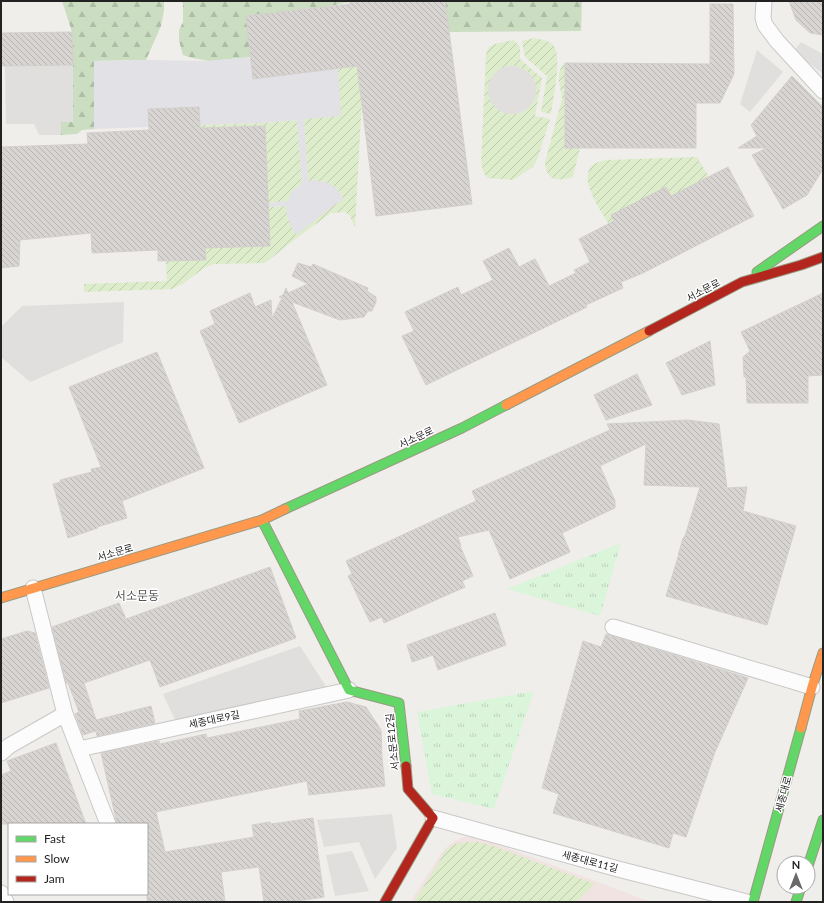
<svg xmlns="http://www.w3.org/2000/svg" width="824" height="903" font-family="Lato,'Noto Sans KR',sans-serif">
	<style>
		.commercial { fill: #f1e3e1 }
		.forest { fill: url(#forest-firs) }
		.park { fill: url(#park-tufts) }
		.garden { fill: url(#garden-furrows); fill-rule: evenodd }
		.parking { fill: #e0dfde }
		.plaza { fill: #e2e1e5 }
		.building { fill: url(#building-back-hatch); stroke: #d3d0cc }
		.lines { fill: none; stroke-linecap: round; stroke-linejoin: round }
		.street-casing { stroke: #c9c8c7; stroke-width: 17 }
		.fast-casing { stroke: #999a82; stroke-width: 11 }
		.slow-casing { stroke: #999a82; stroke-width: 11 }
		.jam-casing { stroke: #999a82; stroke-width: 11 }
		.street { stroke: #fdfcfc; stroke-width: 15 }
		.fast { stroke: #63d668; stroke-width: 9 }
		.slow { stroke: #ff974d; stroke-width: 9 }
		.jam { stroke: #b3261e; stroke-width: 9 }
		.labels { text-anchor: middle; stroke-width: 3; stroke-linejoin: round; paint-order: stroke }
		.street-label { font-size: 10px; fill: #222; stroke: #fff }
		.quarter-label { font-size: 12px; fill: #555; stroke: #fff }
	</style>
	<defs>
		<pattern id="forest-firs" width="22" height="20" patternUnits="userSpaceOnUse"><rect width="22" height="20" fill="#cbdec1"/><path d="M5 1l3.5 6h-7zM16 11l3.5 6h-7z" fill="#aebea6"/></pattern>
		<pattern id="park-tufts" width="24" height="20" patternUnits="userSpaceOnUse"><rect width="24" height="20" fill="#daf5da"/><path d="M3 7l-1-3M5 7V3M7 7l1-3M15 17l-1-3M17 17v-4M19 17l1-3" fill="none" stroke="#bbd2bb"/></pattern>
		<pattern id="garden-furrows" width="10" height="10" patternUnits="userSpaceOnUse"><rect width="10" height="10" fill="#ddeccb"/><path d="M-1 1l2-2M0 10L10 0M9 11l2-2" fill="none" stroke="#bdcaae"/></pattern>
		<pattern id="building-back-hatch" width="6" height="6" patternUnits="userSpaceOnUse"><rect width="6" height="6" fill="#d7d4d2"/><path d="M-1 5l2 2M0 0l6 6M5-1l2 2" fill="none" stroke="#b8b6b4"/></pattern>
	</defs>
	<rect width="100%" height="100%" fill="#f0eeeb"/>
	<path class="commercial" d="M464,837H478L651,902H410L442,852L451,843Z"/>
	<g class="forest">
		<path d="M62,1H164V11L161,26L146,60L94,61V129L82,130L77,134L61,135V122H73L72,32Z"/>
		<path d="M182,1H361L350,2L330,6L246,16L251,57L209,61L192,58L183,55L179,41V30L183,22V4Z"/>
		<path d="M445,1H582L581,31L449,32Z"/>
	</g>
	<g class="park">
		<path d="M621,543L600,616L507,589Z"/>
		<path d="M534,691L494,809L432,794L417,712Z"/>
	</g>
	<g class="garden">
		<path d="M534,38C541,40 550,40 554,46C562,59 553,99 551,114L541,112L547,76L525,57L522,41Z"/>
		<path d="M514,40L520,47V59L542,78L535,116L550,119L537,160L533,167L513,180L488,178L484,174L481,163L486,54L489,47L495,44ZM509,66H516L535,96C527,115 512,119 495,107V73L502,68Z"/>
		<path d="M565,63V148H580L573,177C558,182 545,180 545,162L562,99L559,82V73L562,65Z"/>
		<path d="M357,65L362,98L355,227L350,216L345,212L331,213L298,237L265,263L214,264L204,268L181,285L172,289L84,292V284L167,281L166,261L205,260V248L268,207L286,206L296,234L343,198L337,189L308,181L304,119L338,68Z"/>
		<path d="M297,120L302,184L294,189L288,201L268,203L265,126L200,128V125L263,123Z"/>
		<path d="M697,157L709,177L671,196L611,215L617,226L611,228C603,214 580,183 590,168C593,163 601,161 606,160Z"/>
		<path d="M467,842H478L496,847L595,884L576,902H414L446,850L455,844Z"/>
	</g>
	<g class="parking">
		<path d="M801,42L823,54V74L794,51Z"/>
		<path d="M757,50L783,72L750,112L740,104Z"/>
		<path d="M73,65V122H61V135H39L34,124H6L5,66Z"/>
		<circle cx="512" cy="90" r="24"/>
		<path d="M124,302L123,342L30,382L1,357V327L22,306Z"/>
		<path d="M300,646L327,688L175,720L163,694Z"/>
		<path d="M392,814L397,848L375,879L359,842L324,847L317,820Z"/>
		<path d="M352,851L369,891L335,896L326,855Z"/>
	</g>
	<path class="plaza" d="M251,57L253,79L338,68L341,116L304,119L308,181L314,180L320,181L329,183L337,189L344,198L296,235L290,225L287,216L286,206L268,207V203L288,201L289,197L294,189L302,184L297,120L263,123L200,125L199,107L167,108L148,109V127L94,129V61L146,60L209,61Z"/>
	<g class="building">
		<path d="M362,1H445L472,204L376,216L357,66L253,79L246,16L350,4V2Z"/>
		<path d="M789,1H823V35L810,33L796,20Z"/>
		<path d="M710,4H733L734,74L720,103H696V148H565V63L710,64Z"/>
		<path d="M72,32L73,65L1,66V33Z"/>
		<path d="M792,76L823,107V169L807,195L783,209L752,155L767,148H738L757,136L751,125Z"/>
		<path d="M199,107L200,128L265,126L270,246L205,248L206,260L158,261V250L92,253L91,233L20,240L19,266L1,268V147L88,144L87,133L149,130L148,109Z"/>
		<path d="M728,167L754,216L643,273L621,282L623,288L586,305L587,307L426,385L402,336L414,331L405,312L458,287L461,295L493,280L483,261L509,248L519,267L535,259L549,286L576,273L574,270L590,262L579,239L614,221L611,215L666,187L671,196Z"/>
		<path d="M298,263L311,267L313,264L368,288L367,291L376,297V302L372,311H368L364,317L340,320L292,302L327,385L239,423L200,331L215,324L210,311L250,293L255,307L271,300L272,318L282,298L279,297L283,295L286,288L288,293L308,284L292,276Z"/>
		<path d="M823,293V375L808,376V403H747L746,377H744L743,357L750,351L741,332Z"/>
		<path d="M710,341L715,385L682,395L666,363Z"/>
		<path d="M157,352L204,468L122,501L127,518L97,527L98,528L68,538L53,484L61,482L60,480L92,472L91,469L101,467L69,387Z"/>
		<path d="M637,374L652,405L606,420L594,395Z"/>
		<path d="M688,420L719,424L727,488L747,487L743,511L796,526L767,625L666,596L678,557L679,552L683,538L685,536L700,487L644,485L646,444L600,466L615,501V508L562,533L570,552L510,579L489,530L458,537L461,546H460L473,576L462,581L465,587L384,623L382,617L370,622L348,576L352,574L346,561L476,501L472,491L610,430L607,424Z"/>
		<path d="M270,567L296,638L160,687L150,660L84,683L96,720L151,706L155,723L97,736L96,731L83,735L75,714L79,712L68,683H66L52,627L119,603L126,619Z"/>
		<path d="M495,613L506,645L438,670L433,655L412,662L407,645Z"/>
		<path d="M27,631L35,633L49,688L1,703V639Z"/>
		<path d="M606,634L748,678L715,752L686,837L673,833L669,848L553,813L559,794L542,788L583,641L601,647Z"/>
		<path d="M347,702L366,707L381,730L382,758L385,786L309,795L307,781L156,812L165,852L254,837L252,825L270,822L271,824L313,818L324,897L291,902H264L259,867L221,872L225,902H147V824H117L101,753L159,741L160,744L206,734L207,738L300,719L299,711Z"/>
		<path d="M56,743L86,824H1V775L11,771L7,761Z"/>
	</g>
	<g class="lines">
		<g class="street-casing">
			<g id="street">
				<path d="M764,1L763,18L765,25L777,41L823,91"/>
				<path d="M613,627L812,687"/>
				<path d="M65,714L108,824"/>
				<path d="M79,749L349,690"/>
				<path d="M1,753L9,746L65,714L33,588"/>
				<path d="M433,818L618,869L747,902"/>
				<path d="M1,893L6,902"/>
			</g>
		</g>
		<g class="fast-casing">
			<g id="fast">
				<path d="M757,272L823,226"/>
				<path d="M285,509L462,428L506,405"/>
				<path d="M262,520L349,690L399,703L406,766"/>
				<path d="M808,866L823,820"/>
				<path d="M753,902L801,728"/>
				<path d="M796,902L801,887"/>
			</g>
		</g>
		<g class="slow-casing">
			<g id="slow">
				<path d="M506,405L649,331"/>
				<path d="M1,598L262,520L285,509"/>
				<path d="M801,728L812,687L823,653"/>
			</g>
		</g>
		<g class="jam-casing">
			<g id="jam">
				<path d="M649,331L742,282L801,265L823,257"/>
				<path d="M385,902L433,818L408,789L406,766"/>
			</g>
		</g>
		<use href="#street" class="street"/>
		<use href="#fast" class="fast"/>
		<use href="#slow" class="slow"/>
		<use href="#jam" class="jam"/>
	</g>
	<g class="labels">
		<g class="street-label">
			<text transform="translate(703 290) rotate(-28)" y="4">서소문로</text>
			<text transform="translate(416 437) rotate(-25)" y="4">서소문로</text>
			<text transform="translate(115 552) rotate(-17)" y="4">서소문로</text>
			<text transform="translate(214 719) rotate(-12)" y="4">세종대로9길</text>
			<text transform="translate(392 742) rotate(-96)" y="4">서소문로12길</text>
			<text transform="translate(783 794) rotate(-75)" y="4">세종대로</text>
			<text transform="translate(590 861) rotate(15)" y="4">세종대로11길</text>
		</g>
		<g class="quarter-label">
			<text x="137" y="600">서소문동</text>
		</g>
	</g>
	<rect width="824" height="903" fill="none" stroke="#222222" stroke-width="4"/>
	<rect x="8" y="823" width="140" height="72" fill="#ffffff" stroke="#a7a7a7"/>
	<rect x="16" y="836" width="20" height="6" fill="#63d668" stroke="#a7a7a7"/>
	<text x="44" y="843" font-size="12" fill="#222222">Fast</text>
	<rect x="16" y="856" width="20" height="6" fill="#ff974d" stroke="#a7a7a7"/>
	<text x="44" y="863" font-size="12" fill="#222222">Slow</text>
	<rect x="16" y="876" width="20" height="6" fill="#b3261e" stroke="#a7a7a7"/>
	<text x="44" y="883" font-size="12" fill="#222222">Jam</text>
	<g transform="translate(796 875)"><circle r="19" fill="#ffffff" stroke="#a7a7a7"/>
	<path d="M0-3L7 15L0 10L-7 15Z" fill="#6a6968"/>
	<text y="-6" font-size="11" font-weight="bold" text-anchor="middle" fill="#222222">N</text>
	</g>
</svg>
